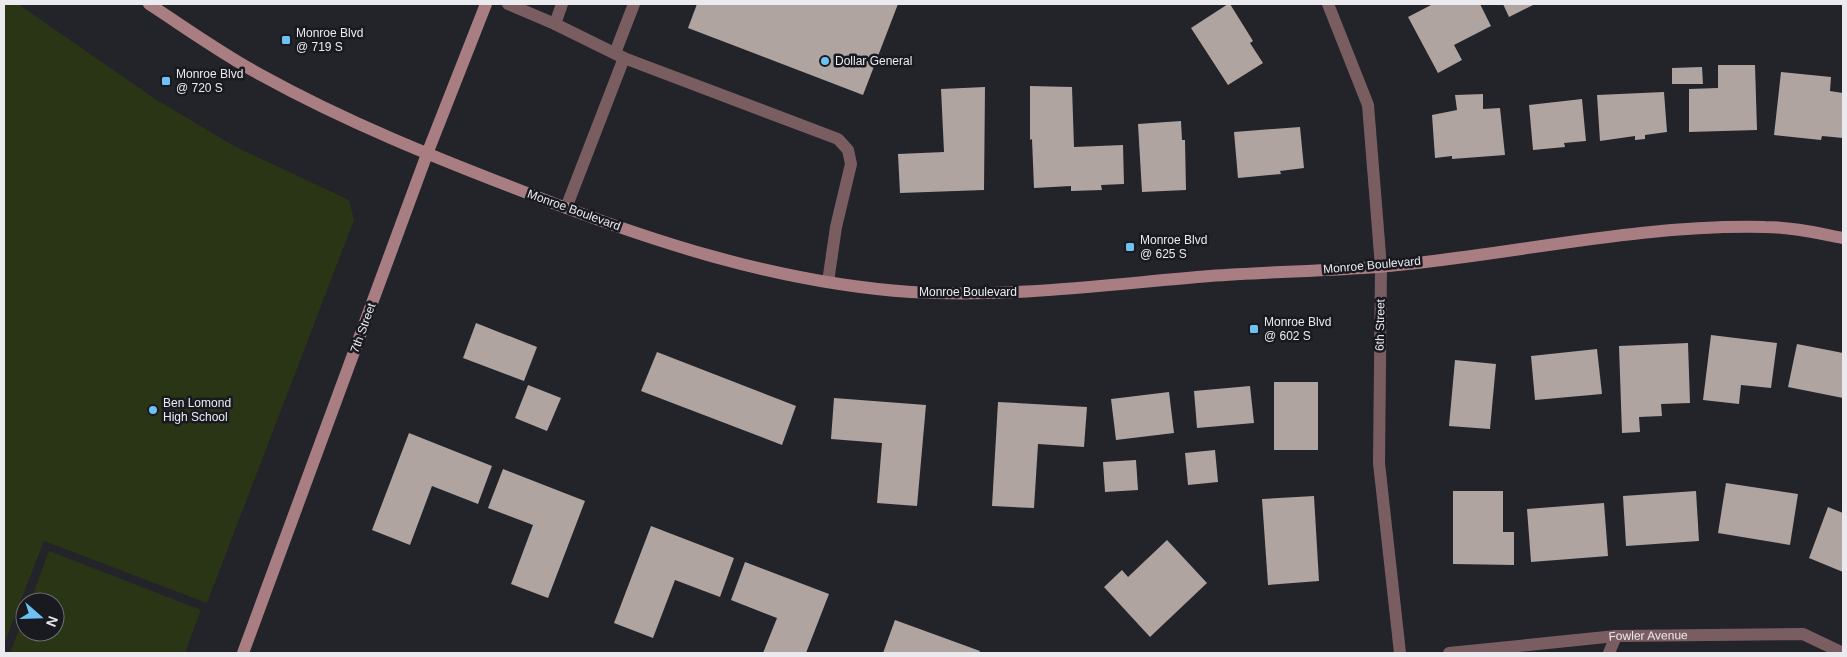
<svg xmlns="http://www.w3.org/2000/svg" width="1847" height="657" font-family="Arial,sans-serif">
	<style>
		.green { fill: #2a3515 }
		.building { fill: #afa4a0 }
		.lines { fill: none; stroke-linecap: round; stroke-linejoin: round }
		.lane { stroke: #795d60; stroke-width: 12 }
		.street { stroke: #795d60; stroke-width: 12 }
		.secondary { stroke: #a97e82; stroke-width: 12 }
		.poi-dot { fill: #6ec2f3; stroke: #191920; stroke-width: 2 }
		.labels { text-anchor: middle; stroke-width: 5; stroke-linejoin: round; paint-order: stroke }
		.poi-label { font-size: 12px; fill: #eaeaef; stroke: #191920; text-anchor: start }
		.street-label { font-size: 12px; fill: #eaeaef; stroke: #191920 }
	</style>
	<rect width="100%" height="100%" fill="#23232a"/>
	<g class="green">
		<path d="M4,4H18L155,99L236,147L349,200L354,220L207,603L44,541L4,644Z"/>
		<path d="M49,551L201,610L185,653H10L25,614V632H55V602H30Z"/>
	</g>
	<g class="building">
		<path d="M697,4H898L863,95L688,28Z"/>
		<path d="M1228,4H1230L1253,41L1250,43L1263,63L1228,85L1191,28Z"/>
		<path d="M1433,4H1480L1491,26L1454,45L1462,60L1438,73L1408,17Z"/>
		<path d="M1503,4H1535L1509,17Z"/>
		<path d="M1718,65H1755L1757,130L1689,132V89L1718,88Z"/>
		<path d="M1702,67L1703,84H1672V68Z"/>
		<path d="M1781,72L1831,77L1830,91L1843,93V138L1822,136L1821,140L1774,135Z"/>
		<path d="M1030,86L1072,87L1074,147L1123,145L1124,184L1101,185L1102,190L1071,191V186L1034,188L1032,139L1030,140Z"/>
		<path d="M985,87L984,190L900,193L898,154L944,152L941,89Z"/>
		<path d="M1664,92L1667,132L1645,135V139L1635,140V136L1600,141L1597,95Z"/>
		<path d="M1483,94V109L1500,108L1505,155L1452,159V156L1435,158L1432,115L1457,110L1455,95Z"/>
		<path d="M1582,99L1586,141L1564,143L1565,147L1533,150L1529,105Z"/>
		<path d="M1181,121L1182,140H1185L1186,190L1142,192L1138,124Z"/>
		<path d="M1300,127L1304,168L1280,171L1281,174L1238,178L1234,132Z"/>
		<path d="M476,323L537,347L524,381L463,358Z"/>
		<path d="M1711,335L1777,343L1771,388L1741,385L1739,404L1703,400Z"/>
		<path d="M1688,343L1690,403L1661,404L1662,416L1639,417L1640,432L1622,433L1619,346Z"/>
		<path d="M1797,344L1843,353V398L1788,387Z"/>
		<path d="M1597,349L1602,394L1535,400L1531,356Z"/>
		<path d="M657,352L796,406L782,445L641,391Z"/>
		<path d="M1455,360L1496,364L1490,429L1449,426Z"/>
		<rect x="1274" y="382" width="44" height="68"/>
		<path d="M528,385L561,398L547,431L515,418Z"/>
		<path d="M1250,386L1254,423L1197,428L1194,391Z"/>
		<path d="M1169,392L1174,433L1116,440L1111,399Z"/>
		<path d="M834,398L926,405L917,506L877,503L882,443L831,439Z"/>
		<path d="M998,402L1087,407L1084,447L1038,444L1034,508L992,506Z"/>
		<path d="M409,433L492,466L478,504L432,486L410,545L372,530Z"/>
		<path d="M1215,450L1218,482L1188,485L1185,453Z"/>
		<path d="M1136,460L1138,490L1105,492L1103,462Z"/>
		<path d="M503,469L585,501L548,598L511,584L533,525L488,508Z"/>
		<path d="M1726,483L1798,494L1790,545L1718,533Z"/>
		<path d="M1453,491H1503V532H1514V565L1453,564Z"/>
		<path d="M1696,491L1699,541L1626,546L1623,496Z"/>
		<path d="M1314,496L1319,581L1268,585L1262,499Z"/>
		<path d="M1604,503L1608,556L1531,562L1527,509Z"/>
		<path d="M1828,507L1843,513V572L1809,558Z"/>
		<path d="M651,526L734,558L720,597L675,580L653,638L614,623Z"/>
		<path d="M1167,540L1207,583L1150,637L1104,587L1122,570L1128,577Z"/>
		<path d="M745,562L829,594L806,653H763L777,618L731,600Z"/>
		<path d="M895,620L980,651L979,653H883Z"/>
	</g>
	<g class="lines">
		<g class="lane">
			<path d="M508,4L555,24L624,58L838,139L848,150L851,164L836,227L828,282"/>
			<path d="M555,24L562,4"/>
			<path d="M615,53L634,4"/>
			<path d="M566,208L624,58"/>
		</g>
		<g class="street">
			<path d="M1328,4L1368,105L1381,267L1379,463L1400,653"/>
			<path id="s1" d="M1449,653L1616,636L1803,634L1843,653"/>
			<path d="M1609,653L1616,636"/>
		</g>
		<g class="secondary">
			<path d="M149,4C186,28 222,54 261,75C346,122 436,158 527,193C650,241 778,283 911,292C1011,298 1111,284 1210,276C1266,272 1322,271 1378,267C1507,256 1635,224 1765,227C1791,227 1817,233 1843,238"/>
			<path d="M243,653L427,154L486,4"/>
		</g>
	</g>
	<g class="poi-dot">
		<rect x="281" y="35" width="10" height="10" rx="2.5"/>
		<circle cx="825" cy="61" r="5"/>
		<rect x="161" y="76" width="10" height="10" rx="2.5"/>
		<rect x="1125" y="242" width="10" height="10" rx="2.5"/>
		<rect x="1249" y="324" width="10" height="10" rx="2.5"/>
		<circle cx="153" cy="410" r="5"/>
	</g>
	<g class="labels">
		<g class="poi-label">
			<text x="296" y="37">Monroe Blvd<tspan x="296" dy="14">@ 719 S</tspan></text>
			<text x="835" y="65">Dollar General</text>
			<text x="176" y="78">Monroe Blvd<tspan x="176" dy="14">@ 720 S</tspan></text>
			<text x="1140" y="244">Monroe Blvd<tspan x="1140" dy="14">@ 625 S</tspan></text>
			<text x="1264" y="326">Monroe Blvd<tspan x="1264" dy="14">@ 602 S</tspan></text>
			<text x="163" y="407">Ben Lomond<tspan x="163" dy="14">High School</tspan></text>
		</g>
		<g class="street-label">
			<text transform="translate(574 210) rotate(20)" y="4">Monroe Boulevard</text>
			<text transform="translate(1372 265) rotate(-5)" y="4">Monroe Boulevard</text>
			<text x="968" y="296">Monroe Boulevard</text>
			<text transform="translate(1380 325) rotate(-89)" y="4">6th Street</text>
			<text transform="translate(363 328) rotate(-70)" y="4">7th Street</text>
			<text dy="4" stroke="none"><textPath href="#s1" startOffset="200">Fowler Avenue</textPath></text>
		</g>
	</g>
	<rect width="1847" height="657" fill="none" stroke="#eaeaef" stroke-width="10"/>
	<g transform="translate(40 617) rotate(110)"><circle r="24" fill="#191920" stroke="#6d6d73"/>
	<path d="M0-4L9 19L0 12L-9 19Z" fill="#6ec2f3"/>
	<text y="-8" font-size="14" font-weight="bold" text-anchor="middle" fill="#eaeaef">N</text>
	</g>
</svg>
